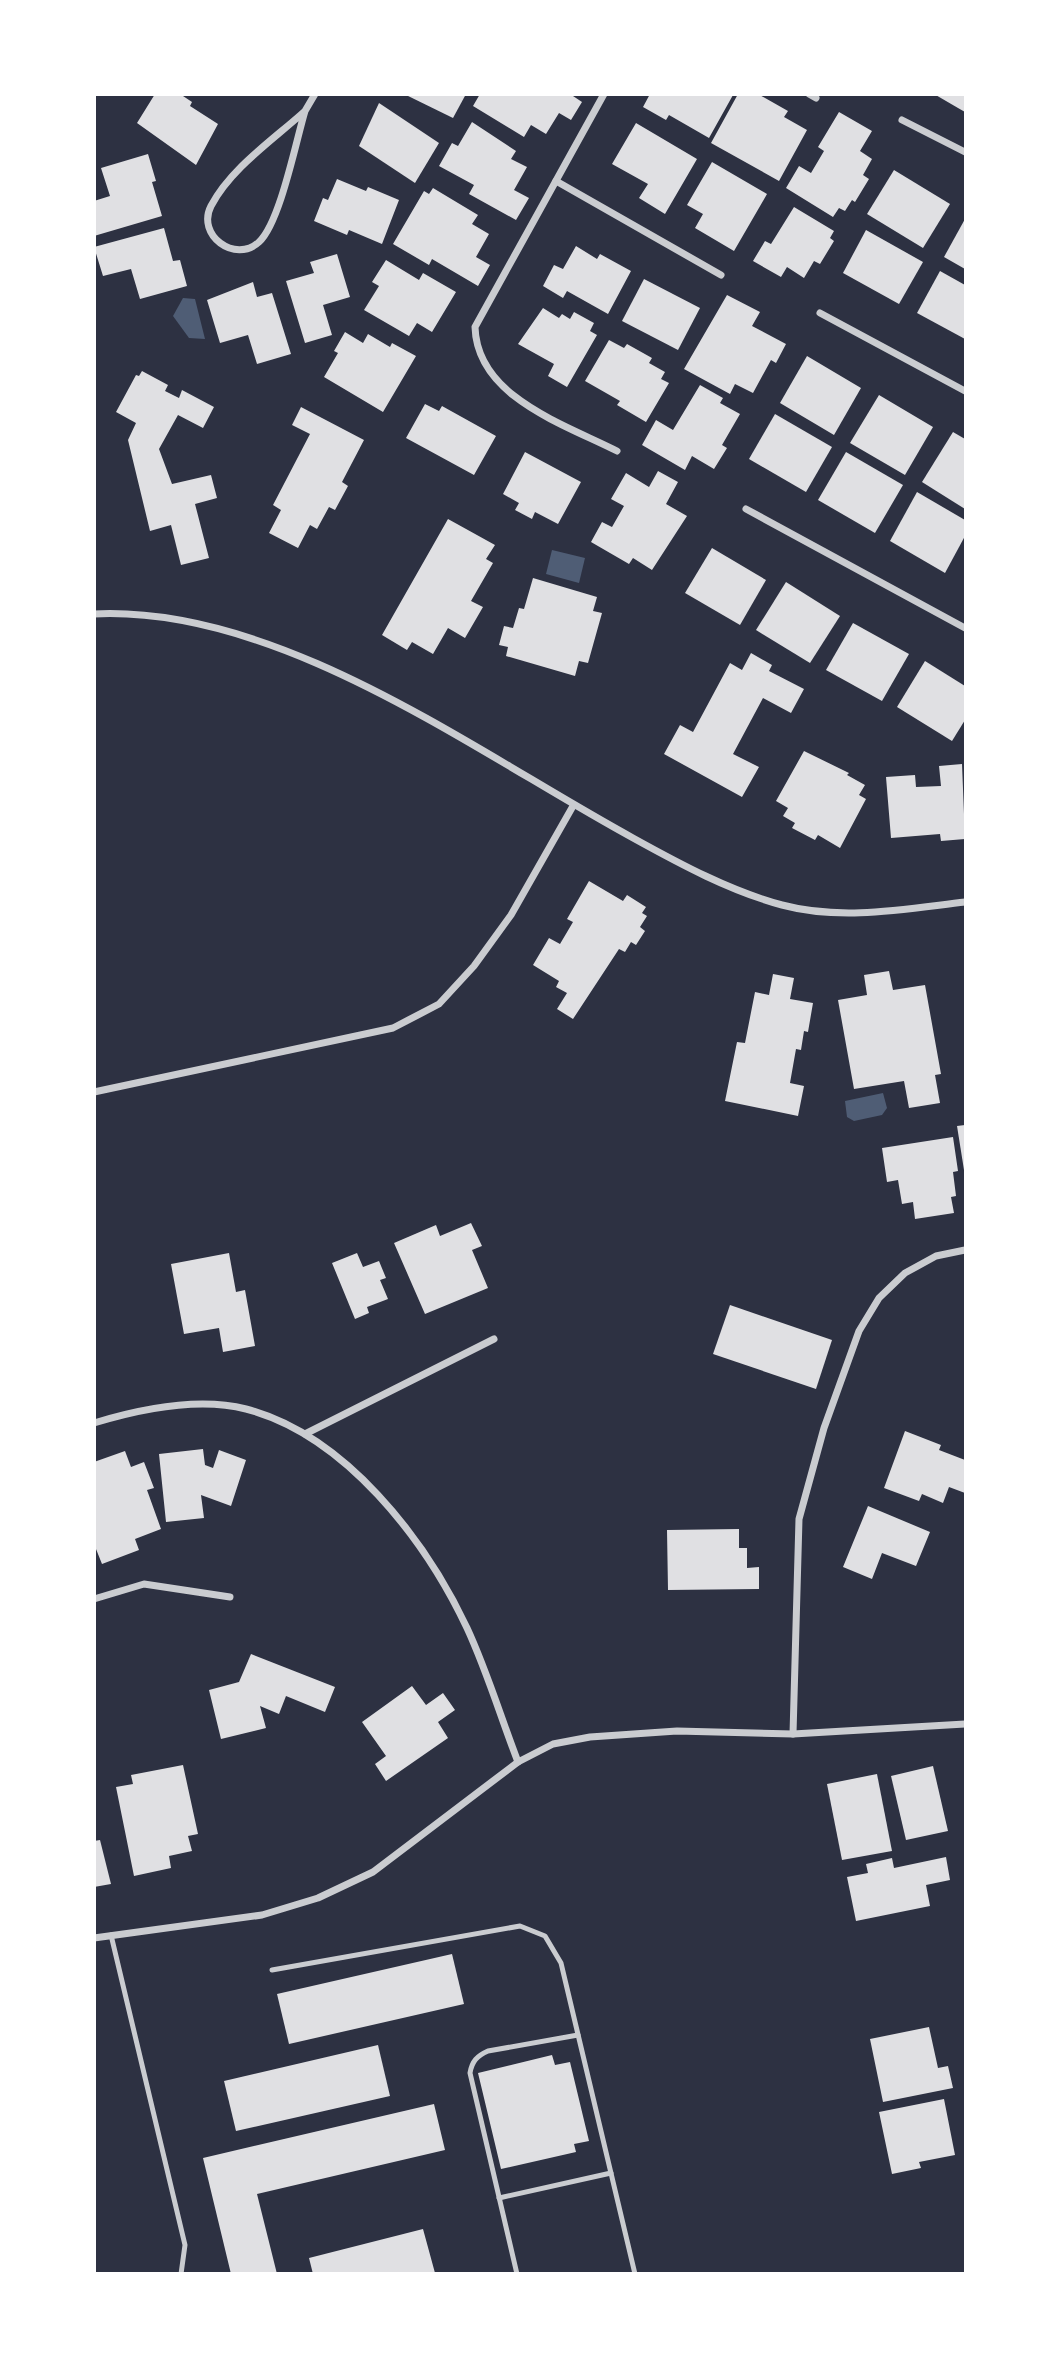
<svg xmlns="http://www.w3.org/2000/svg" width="1060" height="2368" font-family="Georgia,serif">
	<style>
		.water { fill: #4f5d75 }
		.building { fill: #e0e0e3 }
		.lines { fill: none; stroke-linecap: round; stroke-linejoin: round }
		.service { stroke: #caccd0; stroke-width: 5 }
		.minor { stroke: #caccd0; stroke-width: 7 }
	</style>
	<rect width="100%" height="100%" fill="#2d3142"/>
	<g class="water">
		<path d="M183,298L195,299L205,339L189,338L173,316Z"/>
		<path d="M552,550L585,558L579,583L546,574Z"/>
		<path d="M883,1093L887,1108L882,1115L854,1121L847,1117L845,1101Z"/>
	</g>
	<g class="building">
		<path d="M155,94H180L192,102L190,106L218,124L196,165L137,123Z"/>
		<path d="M404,94H466L453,118Z"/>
		<path d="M480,94H570L582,102L571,120L559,113L546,134L531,125L524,137L473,106Z"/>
		<path d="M650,94H732L733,95L709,138L669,115L666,120L643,107Z"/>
		<path d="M738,94H758L788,111L784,117L807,130L779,181L711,143Z"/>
		<path d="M934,94H965V112L958,108Z"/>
		<path d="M379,103L439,143L415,183L359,146Z"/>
		<path d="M839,112L872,131L860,151L872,159L863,175L869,179L855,202L852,200L845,211L839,208L833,217L786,188L799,166L811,173L824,151L818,147Z"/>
		<path d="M472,122L516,151L511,159L527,167L514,190L529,198L516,220L469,194L474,185L439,166L452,143L458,146Z"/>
		<path d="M636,123L697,159L665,214L639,198L648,184L612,164Z"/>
		<path d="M148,154L156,181L152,182L162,216L94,236V201L110,196L101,168Z"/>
		<path d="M712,162L767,194L734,251L695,228L703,214L687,205Z"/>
		<path d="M894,170L950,204L923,248L867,214Z"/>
		<path d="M337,179L366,191L368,187L399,200L382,244L349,230L347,235L314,221L323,198L328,200Z"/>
		<path d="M433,188L478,215L472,224L489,234L476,257L490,265L478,286L432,259L429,265L393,244L424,191L429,194Z"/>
		<path d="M794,207L834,231L830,238L834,241L820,264L814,261L804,278L787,267L781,277L753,261L765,241L771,244Z"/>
		<path d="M965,219V269L944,257Z"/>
		<path d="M164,228L173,261L180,260L187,286L140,299L131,269L103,276L94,247Z"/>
		<path d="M866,230L923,262L899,304L843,273Z"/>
		<path d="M576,246L597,259L600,254L631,271L608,314L567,291L563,298L543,286L554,265L563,269Z"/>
		<path d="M337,254L350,297L323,305L332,335L305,343L286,281L314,273L310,262Z"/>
		<path d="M386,260L419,280L423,273L456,292L432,332L417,323L409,336L364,310L379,286L372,282Z"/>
		<path d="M940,271L965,285V339L917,313Z"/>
		<path d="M644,279L700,308L678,350L622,321Z"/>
		<path d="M253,282L257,297L272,293L291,354L257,364L248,335L220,343L207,300Z"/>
		<path d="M727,295L760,312L752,326L786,344L776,363L771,360L753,393L735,384L730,394L684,369Z"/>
		<path d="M543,308L559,318L562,314L570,319L574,312L594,323L590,331L597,335L567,387L548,376L554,364L518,344Z"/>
		<path d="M345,332L363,343L368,334L390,347L392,343L416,356L383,412L324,377L338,353L334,351Z"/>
		<path d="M609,340L624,348L627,344L652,358L649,363L665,372L661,379L669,383L646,422L617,405L620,401L585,381Z"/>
		<path d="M807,356L861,388L834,435L780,403Z"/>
		<path d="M142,371L168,385L165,391L179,398L182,390L214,407L203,428L178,415L159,449L172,484L211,475L217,498L195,504L209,558L181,565L171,525L150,531L128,440L136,423L116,412L136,375L139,376Z"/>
		<path d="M700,385L723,398L720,403L740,414L722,445L727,448L714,469L692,456L685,470L642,445L656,420L673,430Z"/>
		<path d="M879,395L933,427L905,475L850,443Z"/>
		<path d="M425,404L439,411L442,406L496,436L474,475L406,438Z"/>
		<path d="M301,407L364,440L342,482L348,486L335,510L329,507L317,529L310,525L298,548L269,533L281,510L273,505L310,434L292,425Z"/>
		<path d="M775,414L832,447L806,492L749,459Z"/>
		<path d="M953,432L965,439V509L922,482Z"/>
		<path d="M525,452L581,482L558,524L535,512L532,519L515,510L519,503L503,494Z"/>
		<path d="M846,452L903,485L875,533L818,500Z"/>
		<path d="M658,471L678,482L666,504L687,516L652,570L633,558L629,564L591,542L602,522L612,527L624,506L611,499L626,473L649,487Z"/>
		<path d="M917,492L965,520V536L945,573L890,541Z"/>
		<path d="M448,519L495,545L486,559L493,563L471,601L483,607L465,638L448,628L433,654L412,642L407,650L382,635Z"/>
		<path d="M712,548L766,580L740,625L685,593Z"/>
		<path d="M533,578L597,597L593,611L602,613L588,663L579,661L575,676L506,656L508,647L499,645L504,626L513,628L519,608L524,609Z"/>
		<path d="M786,582L840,616L810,663L756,630Z"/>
		<path d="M853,623L909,654L882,701L826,670Z"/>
		<path d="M751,653L772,665L769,671L804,689L791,713L763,698L733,754L759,767L742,797L664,754L680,725L693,732L730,663L742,670Z"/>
		<path d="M925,661L965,686V720L952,741L897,707Z"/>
		<path d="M804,751L849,773L847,775L865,785L859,795L866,799L840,848L818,835L815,840L792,828L795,823L783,816L788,808L776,801Z"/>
		<path d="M962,764L965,839L941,841L940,834L891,838L886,777L915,775L916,787L941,786L939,766Z"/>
		<path d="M589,881L623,901L627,895L646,907L642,913L647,916L640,927L645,931L636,945L631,942L625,952L619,949L573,1019L557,1009L567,993L556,987L559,981L533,965L549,938L560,944L573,922L567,919Z"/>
		<path d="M889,971L893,990L925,985L941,1074L935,1075L940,1103L909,1108L904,1081L854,1089L838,1000L867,995L864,975Z"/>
		<path d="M773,974L794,978L790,999L813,1003L808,1032L804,1031L801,1050L796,1049L790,1083L804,1086L798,1116L725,1101L737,1042L745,1043L755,992L769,995Z"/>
		<path d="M965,1125V1170H964L957,1126Z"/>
		<path d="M953,1137L958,1171L953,1172L956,1196L951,1197L954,1213L915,1219L913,1202L902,1204L898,1180L887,1182L882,1148Z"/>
		<path d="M471,1223L482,1246L472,1250L488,1288L425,1314L394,1243L436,1225L440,1236Z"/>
		<path d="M229,1253L236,1292L245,1290L255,1346L223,1352L219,1328L184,1334L171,1264Z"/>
		<path d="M357,1253L363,1267L379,1261L386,1278L380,1280L388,1299L367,1307L369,1313L355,1319L332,1263Z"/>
		<path d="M730,1305L832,1340L816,1389L713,1354Z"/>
		<path d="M905,1431L941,1445L939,1450L965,1460V1493L949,1487L943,1503L922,1494L919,1501L884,1488Z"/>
		<path d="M203,1449L205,1465L213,1468L219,1450L246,1460L231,1506L201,1495L204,1518L166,1522L159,1454Z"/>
		<path d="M125,1451L131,1467L144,1462L154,1488L147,1490L161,1529L135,1539L139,1550L102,1564L94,1544V1462Z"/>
		<path d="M868,1506L930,1532L916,1566L882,1553L872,1579L843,1567Z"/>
		<path d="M739,1529V1548H747V1568L759,1567V1589L668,1590L667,1530Z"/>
		<path d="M251,1654L335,1687L325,1712L286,1696L279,1714L260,1706L266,1728L221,1739L209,1690L239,1682Z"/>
		<path d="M412,1686L426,1705L443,1693L455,1710L438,1722L448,1738L386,1781L375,1764L386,1756L362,1722Z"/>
		<path d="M183,1765L198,1834L188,1836L192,1851L169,1856L171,1868L134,1876L116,1787L133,1784L131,1775Z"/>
		<path d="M933,1766L948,1831L906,1840L891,1776Z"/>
		<path d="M877,1774L892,1851L842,1860L827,1784Z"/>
		<path d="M100,1840L111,1884L94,1887V1841Z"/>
		<path d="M946,1857L950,1880L926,1885L930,1906L856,1921L847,1877L868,1873L866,1864L892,1858L894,1868Z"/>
		<path d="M452,1954L464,2004L289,2044L277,1994Z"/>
		<path d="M929,2027L938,2068L948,2066L953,2088L883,2102L870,2039Z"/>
		<path d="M378,2045L390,2096L236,2131L224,2081Z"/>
		<path d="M552,2055L555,2065L570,2062L589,2141L574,2144L576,2152L501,2169L478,2073Z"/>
		<path d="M944,2099L955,2155L919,2162L921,2168L892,2174L879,2112Z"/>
		<path d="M434,2104L445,2150L257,2194L277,2274H231L203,2158Z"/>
		<path d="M423,2229L435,2273L313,2274L309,2258Z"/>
	</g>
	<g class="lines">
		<g class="service">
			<path d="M111,1935L185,2245L181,2274"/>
			<path d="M272,1970L520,1926L545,1936L561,1963L635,2274"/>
			<path d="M499,2198L611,2173"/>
			<path d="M517,2274L470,2073C472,2061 477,2056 488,2051L578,2035"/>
		</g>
		<g class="minor">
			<path d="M604,94L475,327C477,397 564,424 617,451"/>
			<path d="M809,94L816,98"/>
			<path d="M305,111C273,140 231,168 211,206C196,235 235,264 259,242C280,223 296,141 305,111L315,94"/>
			<path d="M902,120L965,152"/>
			<path d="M556,181L721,275"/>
			<path d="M820,313L965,391"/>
			<path d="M746,509L965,628"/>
			<path d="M94,614C280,605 475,752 633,838C680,864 730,891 782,905C842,921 905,909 965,902"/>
			<path d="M94,1092L393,1028L439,1004L474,966L511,915L573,806"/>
			<path d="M94,1423C140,1409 199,1397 246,1409C345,1435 425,1539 467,1628C487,1671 501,1718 518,1762"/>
			<path d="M305,1434L494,1339"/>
			<path d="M94,1599L144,1584L230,1597"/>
			<path d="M793,1734L799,1519L824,1428L859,1331L879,1298L905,1273L936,1256L965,1250"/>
			<path d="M94,1938L262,1915L318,1898L373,1872L518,1762L553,1744L590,1737L677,1731L793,1734L965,1724"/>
		</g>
	</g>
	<rect width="1060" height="2368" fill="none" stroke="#ffffff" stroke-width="192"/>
</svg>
